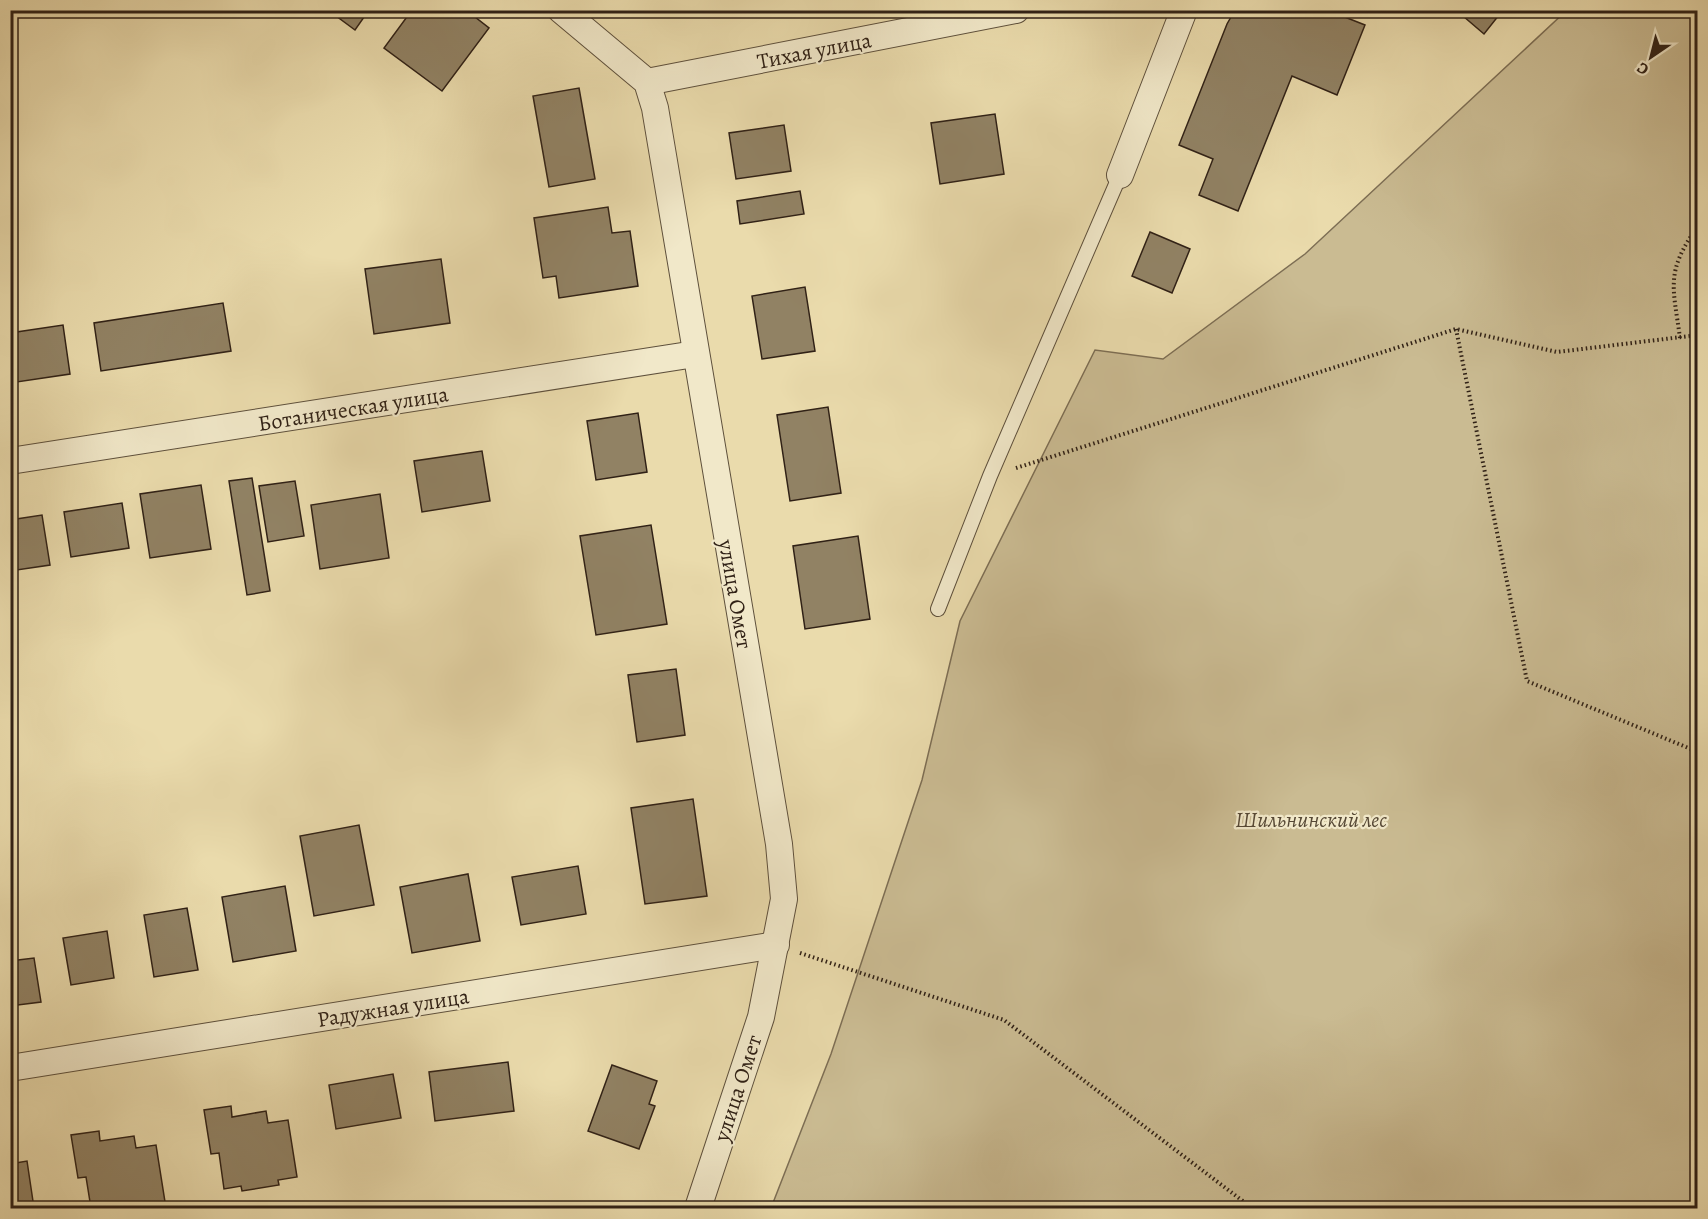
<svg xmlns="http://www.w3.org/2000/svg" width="1708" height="1219" font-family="Alegreya,serif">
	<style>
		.green { fill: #cabb92; stroke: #7d6e54; stroke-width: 1.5 }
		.building { fill: #918264; stroke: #302116; stroke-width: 1.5 }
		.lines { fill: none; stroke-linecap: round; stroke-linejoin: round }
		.lane-casing { stroke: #5e503c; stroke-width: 16 }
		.street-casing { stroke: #5e503c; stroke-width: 28 }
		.path { stroke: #302116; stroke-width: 4; stroke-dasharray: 1.5 3; stroke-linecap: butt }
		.lane { stroke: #f1e8c9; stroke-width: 14 }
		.street { stroke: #f1e8c9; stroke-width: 26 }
		.labels { text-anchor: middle; stroke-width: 4.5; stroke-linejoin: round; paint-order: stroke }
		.street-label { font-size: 22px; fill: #302116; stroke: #f1e8c9 }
		.park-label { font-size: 22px; font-style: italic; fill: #564835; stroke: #f1e8c9 }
	</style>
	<rect width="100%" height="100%" fill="#eadbac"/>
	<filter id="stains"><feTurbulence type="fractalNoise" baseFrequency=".00333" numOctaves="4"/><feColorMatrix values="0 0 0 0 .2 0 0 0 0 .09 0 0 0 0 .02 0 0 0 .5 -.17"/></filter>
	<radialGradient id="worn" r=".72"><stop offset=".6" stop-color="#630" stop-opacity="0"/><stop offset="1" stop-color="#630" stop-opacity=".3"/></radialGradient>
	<path class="green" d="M1566,11H1697V1208H771L831,1054L922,780L960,621L1095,350L1163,359L1305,254Z"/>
	<g class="building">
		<path d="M328,10H369L355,30Z"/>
		<path d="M412,10H466L489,28L442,91L384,48Z"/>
		<path d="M1235,10H1327L1365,25L1337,95L1292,76L1238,211L1199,195L1213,159L1179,145L1227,24Z"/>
		<path d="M1456,10H1503L1484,34Z"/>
		<path d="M579,88L595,179L549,187L533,96Z"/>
		<path d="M995,114L1004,174L940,184L931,123Z"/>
		<path d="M784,125L791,171L736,179L729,133Z"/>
		<path d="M800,191L804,214L740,224L737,201Z"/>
		<path d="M608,207L612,233L630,231L638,286L559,298L556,276L543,278L534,218Z"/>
		<path d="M1150,232L1190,249L1172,293L1132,276Z"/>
		<path d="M441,259L450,323L374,334L365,269Z"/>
		<path d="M805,287L815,351L762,359L752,296Z"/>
		<path d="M223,303L231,351L101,371L94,323Z"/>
		<path d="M63,325L70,374L10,383V333Z"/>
		<path d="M828,407L841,493L790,501L777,415Z"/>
		<path d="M638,413L647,472L596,480L587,421Z"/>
		<path d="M482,451L490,501L422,512L414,461Z"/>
		<path d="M252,478L270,591L247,595L229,481Z"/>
		<path d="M295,481L304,536L268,542L259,486Z"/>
		<path d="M201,485L211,549L150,558L140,494Z"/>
		<path d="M380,494L389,558L320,569L311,505Z"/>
		<path d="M122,503L129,548L71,557L64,512Z"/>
		<path d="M42,515L50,565L10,571V520Z"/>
		<path d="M651,525L667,624L596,635L580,536Z"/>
		<path d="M858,536L870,619L805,629L793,546Z"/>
		<path d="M676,669L685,735L637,742L628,675Z"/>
		<path d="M693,799L707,896L645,904L631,808Z"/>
		<path d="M359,825L374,905L314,916L300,836Z"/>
		<path d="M578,866L586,914L521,925L512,877Z"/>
		<path d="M468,874L480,941L412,953L400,887Z"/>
		<path d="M285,886L296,951L233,962L222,897Z"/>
		<path d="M187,908L198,970L154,977L144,915Z"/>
		<path d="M107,931L114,978L71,985L63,938Z"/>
		<path d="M34,958L41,1002L10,1006V961Z"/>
		<path d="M508,1062L514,1111L435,1121L429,1072Z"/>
		<path d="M612,1065L657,1081L649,1104L655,1106L639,1149L588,1131Z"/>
		<path d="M393,1074L401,1118L336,1129L329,1085Z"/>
		<path d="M231,1106L232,1117L266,1111L268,1123L288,1120L297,1177L278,1180L279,1185L242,1191L241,1186L224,1189L219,1153L211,1154L204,1110Z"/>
		<path d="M99,1131L100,1141L134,1136L136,1148L156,1145L165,1202L146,1205V1208H91L86,1177L78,1178L71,1135Z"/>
		<path d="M27,1161L34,1208H10V1164Z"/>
	</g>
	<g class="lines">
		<g class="lane-casing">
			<path id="lane" d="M938,609L990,476L1120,175"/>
		</g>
		<g class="street-casing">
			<g id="street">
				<path d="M561,10L647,82L655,108L779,844L784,899L761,1017L698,1208"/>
				<path d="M647,82L1016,10"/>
				<path d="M1120,175L1184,10"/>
				<path d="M10,461L695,354"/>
				<path d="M10,1068L776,945"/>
			</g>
		</g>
		<g class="path">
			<path d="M1456,329L1527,681L1698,752"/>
			<path d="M1680,338C1673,286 1665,272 1698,226"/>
			<path d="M1016,468L1456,329L1557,352L1698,335"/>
			<path d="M800,953L1004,1020L1252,1208"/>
		</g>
		<use href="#lane" class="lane"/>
		<use href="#street" class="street"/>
	</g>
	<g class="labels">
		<g class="street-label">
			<text transform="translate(814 50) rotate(-11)" y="8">Тихая улица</text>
			<text transform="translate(353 408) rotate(-9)" y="8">Ботаническая улица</text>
			<text transform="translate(736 594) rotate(80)" y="8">улица Омет</text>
			<text transform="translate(393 1007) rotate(-9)" y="8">Радужная улица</text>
			<text transform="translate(737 1088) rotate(-72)" y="8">улица Омет</text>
		</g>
		<g class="park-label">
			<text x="1311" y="827">Шильнинский лес</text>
		</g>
	</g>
	<rect width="1708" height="1219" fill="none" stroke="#eadbac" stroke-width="36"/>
	<rect x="12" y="12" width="1684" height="1195" fill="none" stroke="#302116" stroke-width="3"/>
	<rect x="18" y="18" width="1672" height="1183" fill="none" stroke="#302116" stroke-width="1.5"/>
	<g transform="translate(1651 57) rotate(215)" stroke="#f1e8c9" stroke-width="4.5" paint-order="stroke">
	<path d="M0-4.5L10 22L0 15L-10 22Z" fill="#302116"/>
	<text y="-9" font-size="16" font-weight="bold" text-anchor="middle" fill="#302116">С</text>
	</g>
	<rect width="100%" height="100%" filter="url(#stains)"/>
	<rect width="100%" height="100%" fill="url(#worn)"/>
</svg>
